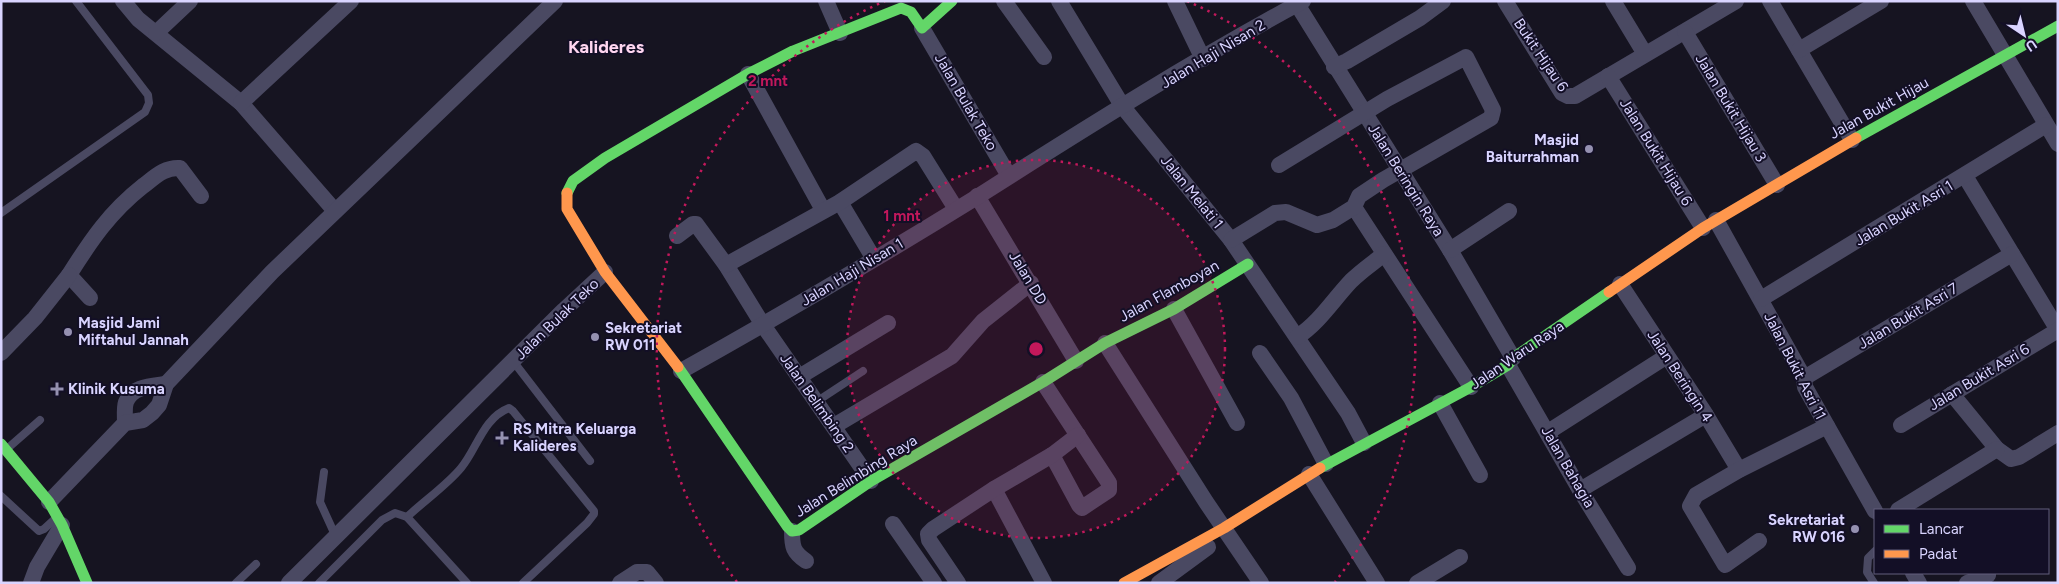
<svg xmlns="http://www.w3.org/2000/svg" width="2059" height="584" font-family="Figtree,sans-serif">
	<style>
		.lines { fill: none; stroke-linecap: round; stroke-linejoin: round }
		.lane { stroke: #4a4962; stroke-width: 8 }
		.street { stroke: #4a4962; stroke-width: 16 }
		.fast { stroke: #63d668; stroke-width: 11 }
		.slow { stroke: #ff974d; stroke-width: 11 }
		.ring { fill: none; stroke: #c2185b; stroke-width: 2.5; stroke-dasharray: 2.5 5 }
		.poi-dot { fill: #9591b1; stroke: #130f26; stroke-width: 2 }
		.labels { text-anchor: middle; stroke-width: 4; stroke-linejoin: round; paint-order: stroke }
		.street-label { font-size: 15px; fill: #d9d4ff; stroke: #130f26 }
		.poi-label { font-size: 15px; font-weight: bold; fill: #d9d4ff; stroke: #130f26; text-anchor: start }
		.quarter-label { font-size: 18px; font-weight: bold; fill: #ffd6f0; stroke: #130f26 }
		.centre { fill: #c2185b; stroke: #130f26; stroke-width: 2.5 }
		.ring-label { font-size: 15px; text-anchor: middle; font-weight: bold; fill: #c2185b; stroke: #130f26; stroke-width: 4; stroke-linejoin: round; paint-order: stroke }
	</style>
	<rect width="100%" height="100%" fill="#161421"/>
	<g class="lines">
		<g class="lane">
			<path d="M1,213L145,112L149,103L148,95L76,1"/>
			<path d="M513,361L590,461"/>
			<path d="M816,402L863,371"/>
			<path d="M8,448L40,420"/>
			<path d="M324,472L320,502L336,537"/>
			<path d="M1,496L39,531L44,529L56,518"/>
			<path d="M407,517C424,501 447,485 461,468C477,449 483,418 509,408L513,411L594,511V514L587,523L523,583"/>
			<path d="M236,583L256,564"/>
			<path d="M319,583L382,520L395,513L407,517L467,583"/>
			<path d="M1874,583L1867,572L1868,558L1875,551"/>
		</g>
		<g class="street">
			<path d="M123,1L138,19L241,103L335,211"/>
			<path d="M826,1L840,33"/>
			<path d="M1004,1L1044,57"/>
			<path d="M1059,1L1123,107L1231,240L1348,413L1364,443"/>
			<path d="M1175,1L1203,59"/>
			<path d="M1295,1L1450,250L1513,358"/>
			<path d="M1505,1L1562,93L1568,96H1575L1736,1"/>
			<path d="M1613,1L1645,54"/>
			<path d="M1770,1L1852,140"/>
			<path d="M1973,1L2058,144"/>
			<path d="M922,28L1009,176"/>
			<path d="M1685,32L1777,185"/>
			<path d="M156,33L190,1"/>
			<path d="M1799,50L1881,1"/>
			<path d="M1334,67L1347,61L1420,18L1443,1"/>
			<path d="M748,74L823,210"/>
			<path d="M1608,76L1703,228"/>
			<path d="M241,103L351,1"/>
			<path d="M1965,176L2058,330"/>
			<path d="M977,196L1076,361"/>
			<path d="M840,202L874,259"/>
			<path d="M1354,207L1471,387"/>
			<path d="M1716,220L1804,378L1805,387L1875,511"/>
			<path d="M677,236L693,224H696L726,265L763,325L871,481"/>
			<path d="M1231,240L1275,213L1286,212L1317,225L1333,220L1354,207L1359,196L1383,180L1491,118L1493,110L1466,57L1387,99L1279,165"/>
			<path d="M1450,250L1509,211"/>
			<path d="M726,265L840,202L916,151L923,156L956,209"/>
			<path d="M1620,284L1706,415L1739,470"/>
			<path d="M90,298L69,275C91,240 110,212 143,186C155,177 164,167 180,168L201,196"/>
			<path d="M1761,299L2046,125"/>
			<path d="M1174,309L1237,423"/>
			<path d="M1297,337C1319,323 1333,300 1351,281C1361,271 1373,263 1384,254"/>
			<path d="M1105,343L1206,502L1261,583"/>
			<path d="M1,353L35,318L69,275"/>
			<path d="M1260,353L1291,398L1326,464"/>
			<path d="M1508,365L1580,490L1628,568"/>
			<path d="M681,371C781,315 880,257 977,197C1084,129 1192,61 1303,1"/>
			<path d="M799,377L888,323"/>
			<path d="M1804,378L2012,254"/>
			<path d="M1043,382L1109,483V490L1082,508L1079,505L1052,455"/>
			<path d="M1952,394L1997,449L2011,459L2019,457L2058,433"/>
			<path d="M1440,403L1480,475"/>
			<path d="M125,423C125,417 124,408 126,402C132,386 152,386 166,384"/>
			<path d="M1901,425L2058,330"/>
			<path d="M834,426L952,356L983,321L1031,283"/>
			<path d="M1548,432L1667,356"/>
			<path d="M1309,474L1377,583"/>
			<path d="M994,489L1044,583"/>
			<path d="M1580,490L1706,415"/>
			<path d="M49,502L125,423L143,420L152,413L159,405L166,384L272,272L555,1"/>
			<path d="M1898,510L1997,449"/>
			<path d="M893,524L934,583"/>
			<path d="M792,531C792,547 793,552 806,561"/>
			<path d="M1759,541L1725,565L1690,506L1696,495L1739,470L1827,426"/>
			<path d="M1913,573L1919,583"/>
			<path d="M31,583L37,567L62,525"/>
			<path d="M289,583L564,310L605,272"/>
			<path d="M620,583L637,572H647L656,583"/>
			<path d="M958,583L929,540L928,534L933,529L994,489L1052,455L1078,435"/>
			<path d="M1159,583L1208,547"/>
			<path d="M1417,583L1460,557"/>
			<path d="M1967,583L1988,575"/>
		</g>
		<g class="fast">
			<path d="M1856,138L2058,26"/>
			<path d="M567,193L573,181L605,158L748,74L793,51L901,8L911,12L922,28L952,1"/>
			<path d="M678,367L787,526L792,531L799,530L871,481L1043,382L1105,343L1174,309L1248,264"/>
			<path d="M1,444L49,502L62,525L87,583"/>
			<path d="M1320,468L1471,387L1508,365L1513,358L1609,292"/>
		</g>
		<g class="slow">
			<path d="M567,193V209L605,272L678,367"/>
			<path d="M1609,292L1703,228L1856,138"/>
			<path d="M1124,583L1224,528L1320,468"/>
		</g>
	</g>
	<circle cx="1036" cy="349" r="189" fill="#c2185b" fill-opacity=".12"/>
	<g class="ring">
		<circle cx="1036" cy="349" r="189"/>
		<path d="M737 582A379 379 0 0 1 885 1M1187 1A379 379 0 0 1 1335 582"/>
	</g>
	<g class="poi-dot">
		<circle cx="1589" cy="149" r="5"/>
		<circle cx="68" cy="332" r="5"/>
		<circle cx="595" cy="337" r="5"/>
		<path d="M54.5 381.5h5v5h5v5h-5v5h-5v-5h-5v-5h5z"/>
		<path d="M499.5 430.5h5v5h5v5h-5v5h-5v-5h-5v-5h5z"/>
		<circle cx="1855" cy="529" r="5"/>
	</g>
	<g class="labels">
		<g class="street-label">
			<text transform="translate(1213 54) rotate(-31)" y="5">Jalan Haji Nisan 2</text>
			<text transform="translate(1541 55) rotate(56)" y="5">Bukit Hijau 6</text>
			<text transform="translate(966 102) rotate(60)" y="5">Jalan Bulak Teko</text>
			<text transform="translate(1731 108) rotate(59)" y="5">Jalan Bukit Hijau 3</text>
			<text transform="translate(1879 108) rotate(-29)" y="5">Jalan Bukit Hijau</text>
			<text transform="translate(1656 152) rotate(58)" y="5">Jalan Bukit Hijau 6</text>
			<text transform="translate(1406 180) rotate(58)" y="5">Jalan Beringin Raya</text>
			<text transform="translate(1192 192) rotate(51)" y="5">Jalan Melati 1</text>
			<text transform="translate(1904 213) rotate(-31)" y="5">Jalan Bukit Asri 1</text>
			<text transform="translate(852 272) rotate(-31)" y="5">Jalan Haji Nisan 1</text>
			<text transform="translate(1028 278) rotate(59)" y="5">Jalan DD</text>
			<text transform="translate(1169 291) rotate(-29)" y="5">Jalan Flamboyan</text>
			<text transform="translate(1908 316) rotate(-31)" y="5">Jalan Bukit Asri 7</text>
			<text transform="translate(557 319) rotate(-44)" y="5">Jalan Bulak Teko</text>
			<text transform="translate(1517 355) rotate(-34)" y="5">Jalan Waru Raya</text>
			<text transform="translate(1795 366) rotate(63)" y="5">Jalan Bukit Asri 11</text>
			<text transform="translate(1680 376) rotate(57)" y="5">Jalan Beringin 4</text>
			<text transform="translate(1979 377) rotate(-31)" y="5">Jalan Bukit Asri 6</text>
			<text transform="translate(817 403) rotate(55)" y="5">Jalan Belimbing 2</text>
			<text transform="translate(1568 467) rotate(60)" y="5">Jalan Bahagia</text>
			<text transform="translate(856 476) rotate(-32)" y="5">Jalan Belimbing Raya</text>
		</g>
		<g class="poi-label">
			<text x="1579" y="145" text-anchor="end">Masjid<tspan x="1579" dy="17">Baiturrahman</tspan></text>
			<text x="78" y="328">Masjid Jami<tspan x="78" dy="17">Miftahul Jannah</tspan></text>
			<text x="605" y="333">Sekretariat<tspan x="605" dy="17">RW 011</tspan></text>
			<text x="68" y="394">Klinik Kusuma</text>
			<text x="513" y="434">RS Mitra Keluarga<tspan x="513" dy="17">Kalideres</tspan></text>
			<text x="1845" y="525" text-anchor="end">Sekretariat<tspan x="1845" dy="17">RW 016</tspan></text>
		</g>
		<g class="quarter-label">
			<text x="606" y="53">Kalideres</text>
		</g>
	</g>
	<circle cx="1036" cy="349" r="8" class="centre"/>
	<g class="ring-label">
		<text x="768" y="86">2 mnt</text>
		<text x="902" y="221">1 mnt</text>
	</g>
	<rect width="2059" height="584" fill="none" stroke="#d9d4ff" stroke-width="5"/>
	<rect x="1874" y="509" width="175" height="65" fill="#130f26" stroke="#625e7d"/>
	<rect x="1884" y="525" width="25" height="8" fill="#63d668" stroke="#625e7d"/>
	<text x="1919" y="534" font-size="15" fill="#d9d4ff">Lancar</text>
	<rect x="1884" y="550" width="25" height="8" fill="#ff974d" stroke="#625e7d"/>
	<text x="1919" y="559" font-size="15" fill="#d9d4ff">Padat</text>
	<g transform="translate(2024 35) rotate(145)" stroke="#130f26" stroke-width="4" paint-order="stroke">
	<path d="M0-4L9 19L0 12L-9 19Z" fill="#d9d4ff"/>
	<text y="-8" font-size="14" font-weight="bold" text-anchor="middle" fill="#d9d4ff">U</text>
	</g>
</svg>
